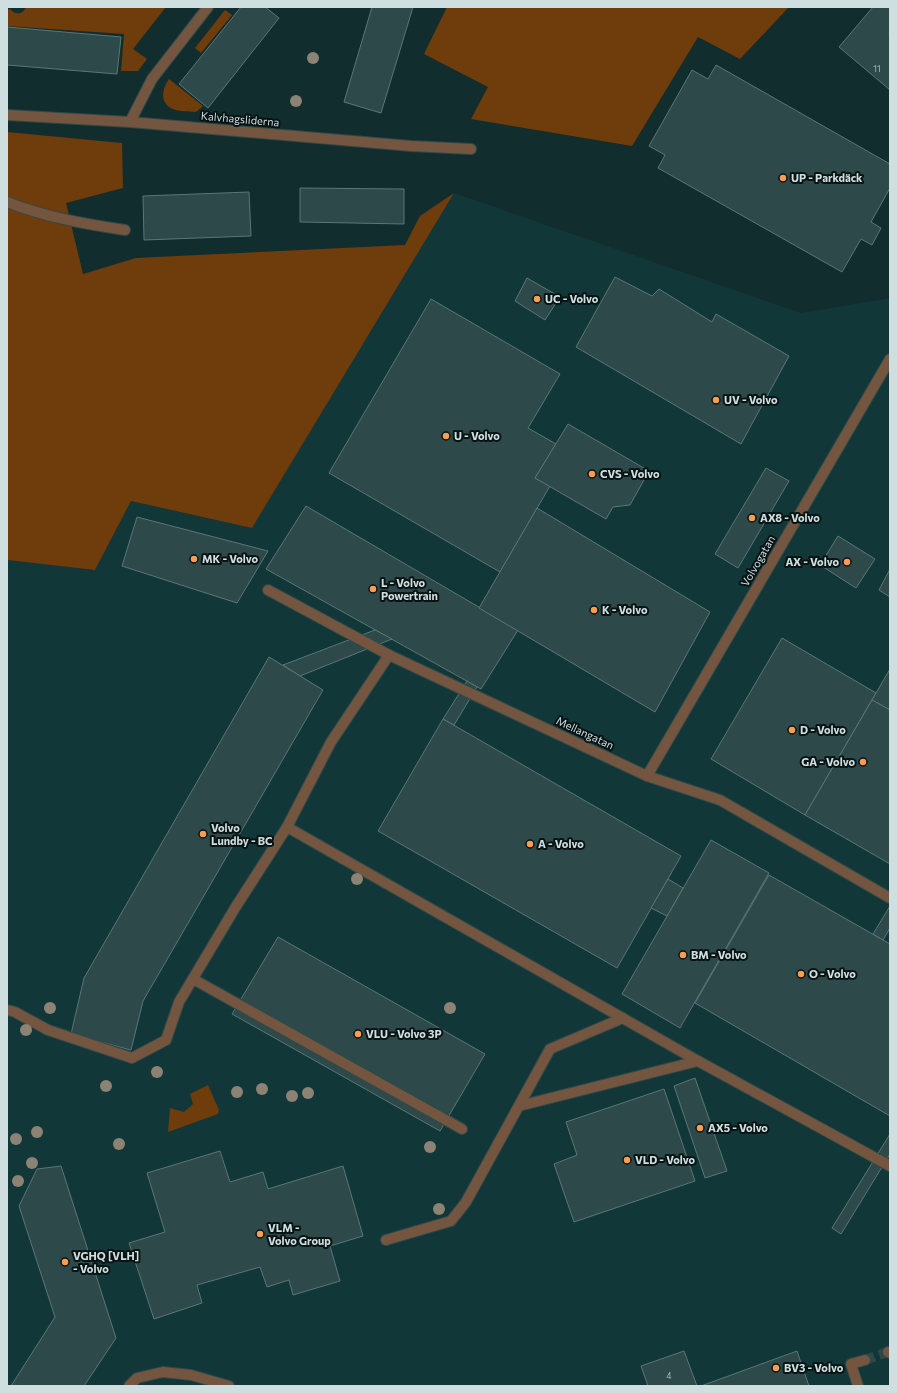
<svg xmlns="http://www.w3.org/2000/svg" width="897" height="1393" font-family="Commissioner,sans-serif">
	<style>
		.built { fill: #113738 }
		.green { fill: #6f3c0c }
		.building { fill: #2e494a; stroke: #5a7777 }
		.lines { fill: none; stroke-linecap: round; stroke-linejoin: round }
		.minor-tunnel { stroke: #2e4848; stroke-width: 10; stroke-dasharray: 10 5; stroke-linecap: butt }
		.minor-casing { stroke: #30494a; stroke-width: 12 }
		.minor { stroke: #74553f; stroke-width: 10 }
		.tree { fill: #8d8374 }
		.poi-dot { fill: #fb9e51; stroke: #081314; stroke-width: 1.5 }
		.labels { text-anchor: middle; stroke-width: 4; stroke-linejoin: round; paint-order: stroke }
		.number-label { font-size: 9px; fill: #a7b9b9 }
		.street-label { font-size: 11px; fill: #cfdede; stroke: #081314 }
		.poi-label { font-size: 11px; font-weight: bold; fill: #cfdede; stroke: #081314; text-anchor: start }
	</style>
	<rect width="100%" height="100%" fill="#122d2e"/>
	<path class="built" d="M454,193L801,313L890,298V1386H7V560L95,570L131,501L252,528Z"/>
	<g class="green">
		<path d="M26,7H166L133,49L147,59L138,71H121L124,34L7,26V10L10,9C15,15 23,15 26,7Z"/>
		<path d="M447,7H789L740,59L698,37L632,146L471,119L488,87L424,54Z"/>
		<path d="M225,10L232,15L201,53L195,48Z"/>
		<path d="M169,79L203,106L196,112C189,111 180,112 173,109C159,103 162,89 169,79Z"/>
		<path d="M7,132L122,143L123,188L66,203L83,274L136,258L405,245L420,216L454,193L252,528L131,501L95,570L7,560Z"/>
		<path d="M208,1085L219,1110L218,1114L168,1132L170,1108L184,1112L193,1104L190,1094Z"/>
	</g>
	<g class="building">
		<path d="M241,7H265L279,18L208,108L179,84Z"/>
		<path d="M372,7H413L381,113L344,102Z"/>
		<path d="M873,7H890V32L889,34L890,35V90L839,47Z"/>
		<path d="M7,27L121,37L117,74L7,65Z"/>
		<path d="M716,65L890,164V188L871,222L881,228L872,245L861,239L842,272L658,168L665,155L649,146L692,70L708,79Z"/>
		<path d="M300,188L404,189V224L300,222Z"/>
		<path d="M249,192L251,236L144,240L143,196Z"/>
		<path d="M615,277L652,296L659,289L712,322L716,314L789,356L741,444L576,347Z"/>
		<path d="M527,278L560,297L545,320L515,301Z"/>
		<path d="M431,299L560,374L528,428L556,444L535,478L550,486L500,572L329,473Z"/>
		<path d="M568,424L649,471L630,505L613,507L606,519L535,478Z"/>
		<path d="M766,468L789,481L738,568L715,554Z"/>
		<path d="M306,506L518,630L481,689L266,569Z"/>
		<path d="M537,508L710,612L655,712L479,608Z"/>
		<path d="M137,517L268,551L237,603L122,566Z"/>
		<path d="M838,536L875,559L856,588L820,565Z"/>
		<path d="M890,569V597L879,590Z"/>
		<path d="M375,630L392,639L300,676L283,665Z"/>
		<path d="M782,638L876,693L805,815L711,759Z"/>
		<path d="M269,657L323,690L143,1001L131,1050L71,1034L84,978Z"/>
		<path d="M890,669V710L872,700Z"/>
		<path d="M467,681L477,687L454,725L443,719Z"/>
		<path d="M872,700L890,710V864L805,815Z"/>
		<path d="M443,719L681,856L617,968L378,831Z"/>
		<path d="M711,840L769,873L680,1028L622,994Z"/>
		<path d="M769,875L890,944V1116L695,1003Z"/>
		<path d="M668,879L683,888L667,916L651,908Z"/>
		<path d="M890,906V928L883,940L873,934Z"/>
		<path d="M278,937L485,1054L440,1131L232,1014Z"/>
		<path d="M695,1078L727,1171L705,1178L674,1086Z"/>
		<path d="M664,1089L695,1181L574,1222L554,1164L577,1155L566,1122Z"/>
		<path d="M890,1134V1154L841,1234L832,1228Z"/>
		<path d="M220,1151L230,1182L263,1172L268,1189L343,1166L363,1236L330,1246L340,1281L293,1295L289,1280L267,1287L260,1267L197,1285L202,1303L154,1319L129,1243L165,1232L147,1173Z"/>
		<path d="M61,1166L116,1338L84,1386H11L55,1317L19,1206L37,1169Z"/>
		<path d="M684,1351L697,1386H648L641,1366Z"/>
		<path d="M797,1351L809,1386H701Z"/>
	</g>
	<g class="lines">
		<path class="minor-tunnel" d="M865,1360L888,1352"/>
		<g class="minor-casing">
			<g id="minor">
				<path d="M7,115L130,122L411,146L471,149"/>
				<path d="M130,122L152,79L208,7"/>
				<path d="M7,202C45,217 85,224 125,230"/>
				<path d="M268,590L389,655L647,776L720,800L890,898"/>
				<path d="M647,776L890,359"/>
				<path d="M287,827L698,1061"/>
				<path d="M193,979L462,1129"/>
				<path d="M7,1010L15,1012L48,1030L132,1058L166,1040L179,1002L235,908L287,827L331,742L389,655"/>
				<path d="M519,1106L698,1061L890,1166"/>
				<path d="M386,1240L451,1221L466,1202L550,1049L623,1018"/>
				<path d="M888,1352L890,1353"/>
				<path d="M129,1386L137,1378L163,1372L191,1375L229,1386"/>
				<path d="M858,1386L851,1364L865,1360"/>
			</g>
		</g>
		<use href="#minor" class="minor"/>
	</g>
	<g class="tree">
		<circle cx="313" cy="58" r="6"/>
		<circle cx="296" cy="101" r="6"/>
		<circle cx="357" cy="879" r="6"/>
		<circle cx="50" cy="1008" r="6"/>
		<circle cx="450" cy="1008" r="6"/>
		<circle cx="26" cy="1030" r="6"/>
		<circle cx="157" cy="1072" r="6"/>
		<circle cx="106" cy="1086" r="6"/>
		<circle cx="262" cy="1089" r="6"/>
		<circle cx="237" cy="1092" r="6"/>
		<circle cx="308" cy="1093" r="6"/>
		<circle cx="292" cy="1096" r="6"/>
		<circle cx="37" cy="1132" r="6"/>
		<circle cx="16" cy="1139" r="6"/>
		<circle cx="119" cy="1144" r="6"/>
		<circle cx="430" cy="1147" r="6"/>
		<circle cx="32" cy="1163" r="6"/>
		<circle cx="18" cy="1181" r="6"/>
		<circle cx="439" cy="1209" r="6"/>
	</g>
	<g class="poi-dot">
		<circle cx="783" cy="178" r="4"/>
		<circle cx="537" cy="299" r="4"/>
		<circle cx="716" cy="400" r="4"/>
		<circle cx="446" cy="436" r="4"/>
		<circle cx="592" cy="474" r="4"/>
		<circle cx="752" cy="518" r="4"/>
		<circle cx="194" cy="559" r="4"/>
		<circle cx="847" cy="562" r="4"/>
		<circle cx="373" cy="589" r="4"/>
		<circle cx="594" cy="610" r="4"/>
		<circle cx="792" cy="730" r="4"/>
		<circle cx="863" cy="762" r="4"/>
		<circle cx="203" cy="834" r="4"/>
		<circle cx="530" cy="844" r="4"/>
		<circle cx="683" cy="955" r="4"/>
		<circle cx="801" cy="974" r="4"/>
		<circle cx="358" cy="1034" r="4"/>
		<circle cx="700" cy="1128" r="4"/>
		<circle cx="627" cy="1160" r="4"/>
		<circle cx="260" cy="1234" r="4"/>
		<circle cx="65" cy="1262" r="4"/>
		<circle cx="776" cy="1368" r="4"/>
	</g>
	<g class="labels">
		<g class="number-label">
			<text x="877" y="72">11</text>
			<text x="669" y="1379">4</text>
		</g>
		<g class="street-label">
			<text transform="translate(240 119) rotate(5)" y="4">Kalvhagsliderna</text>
			<text transform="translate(758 561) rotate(-60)" y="4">Volvogatan</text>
			<text transform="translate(585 733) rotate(25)" y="4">Mellangatan</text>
		</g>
		<g class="poi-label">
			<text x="791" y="182">UP - Parkdäck</text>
			<text x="545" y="303">UC - Volvo</text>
			<text x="724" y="404">UV - Volvo</text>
			<text x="454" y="440">U - Volvo</text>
			<text x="600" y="478">CVS - Volvo</text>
			<text x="760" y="522">AX8 - Volvo</text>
			<text x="202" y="563">MK - Volvo</text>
			<text x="839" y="566" text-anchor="end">AX - Volvo</text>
			<text x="381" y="587">L - Volvo<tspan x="381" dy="13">Powertrain</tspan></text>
			<text x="602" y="614">K - Volvo</text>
			<text x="800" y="734">D - Volvo</text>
			<text x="855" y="766" text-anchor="end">GA - Volvo</text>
			<text x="211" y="832">Volvo<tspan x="211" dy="13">Lundby - BC</tspan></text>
			<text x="538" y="848">A - Volvo</text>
			<text x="691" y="959">BM - Volvo</text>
			<text x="809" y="978">O - Volvo</text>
			<text x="366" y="1038">VLU - Volvo 3P</text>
			<text x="708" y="1132">AX5 - Volvo</text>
			<text x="635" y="1164">VLD - Volvo</text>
			<text x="268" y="1232">VLM -<tspan x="268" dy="13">Volvo Group</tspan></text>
			<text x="73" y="1260">VGHQ [VLH]<tspan x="73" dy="13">- Volvo</tspan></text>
			<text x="784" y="1372">BV3 - Volvo</text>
		</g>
	</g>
	<rect width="897" height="1393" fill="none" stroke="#cfdede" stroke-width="16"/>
</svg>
